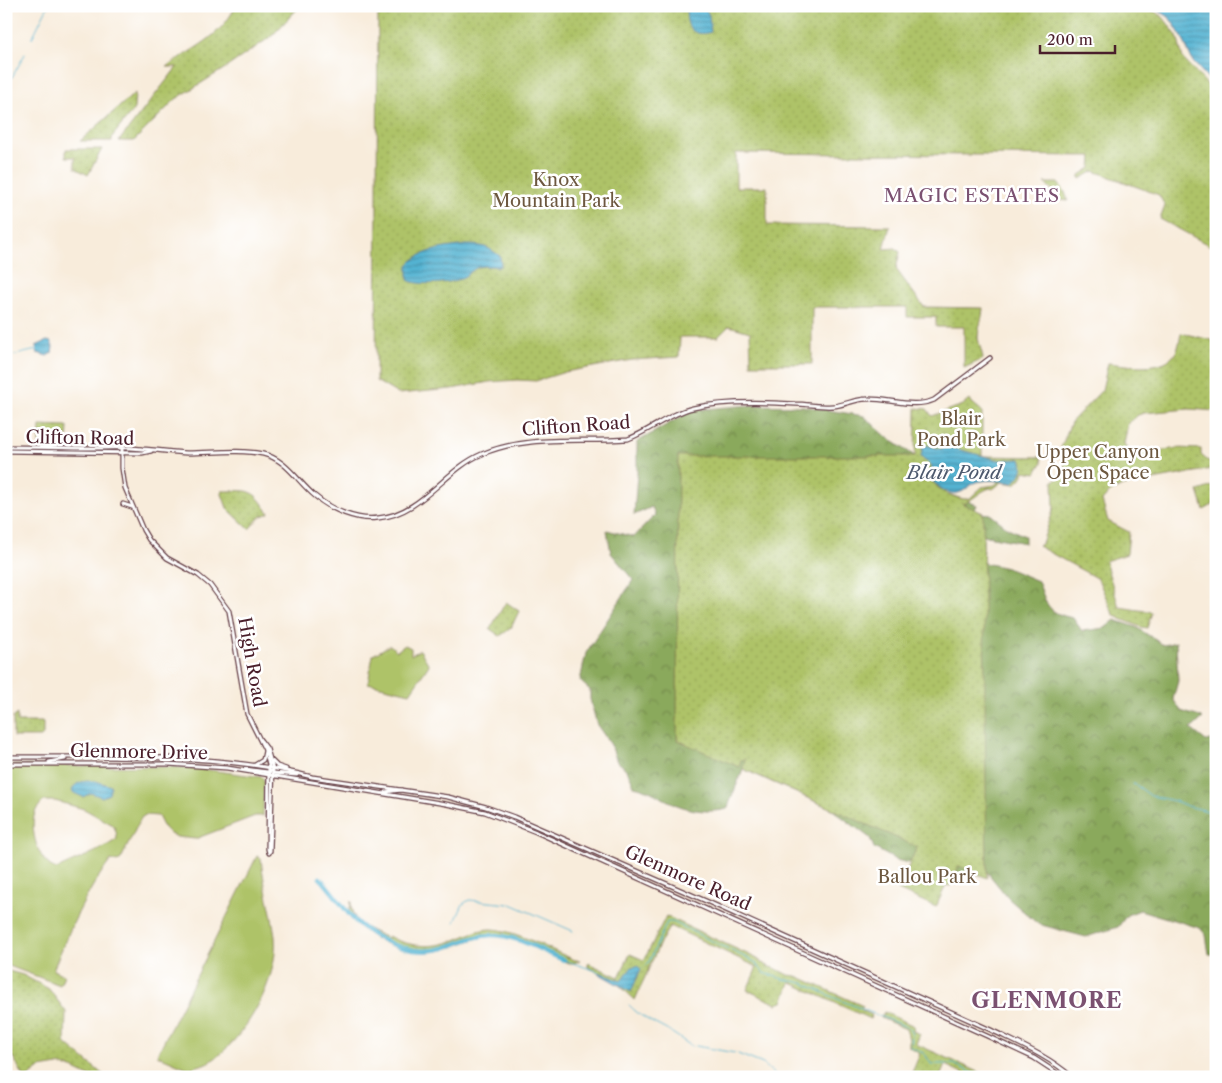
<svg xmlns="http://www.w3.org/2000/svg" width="1222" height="1083" font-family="'Libre Caslon Text',serif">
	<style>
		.green { fill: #aec367; stroke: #7c7149; fill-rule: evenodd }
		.forest { fill: url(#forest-crowns); stroke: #6a6444 }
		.park { fill: url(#park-dots); stroke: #7c7149; fill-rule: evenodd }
		.water { fill: url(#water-rules); stroke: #4e697e }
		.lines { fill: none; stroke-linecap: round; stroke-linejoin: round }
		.stream { stroke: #53b3d2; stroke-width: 1 }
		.river { stroke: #53b3d2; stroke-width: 4.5 }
		.secondary-casing { stroke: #643e45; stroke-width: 5.5 }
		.secondary { stroke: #fff; stroke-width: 3 }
		.labels { text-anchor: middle; stroke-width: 5; stroke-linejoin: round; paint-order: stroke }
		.park-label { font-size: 18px; fill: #6d5840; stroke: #fff }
		.street-label { font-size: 18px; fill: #4a1f2b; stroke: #fff }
		.neighbourhood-label { font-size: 19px; letter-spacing: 1px; fill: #7b5171; stroke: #fff }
		.water-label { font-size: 19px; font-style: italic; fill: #4e5a6e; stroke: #fff }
		.district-label { font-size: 22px; font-weight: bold; letter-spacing: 1px; fill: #7b5171; stroke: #fff }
	</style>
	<defs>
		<pattern id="forest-crowns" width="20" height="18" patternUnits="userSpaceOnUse" patternTransform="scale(1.25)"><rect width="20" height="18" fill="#8aa95c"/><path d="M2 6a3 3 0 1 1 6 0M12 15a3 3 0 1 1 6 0" fill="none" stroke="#73894c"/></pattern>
		<pattern id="park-dots" width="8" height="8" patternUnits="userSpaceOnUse" patternTransform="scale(1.25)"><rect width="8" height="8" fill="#aec367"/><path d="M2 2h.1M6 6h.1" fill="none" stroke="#97a75a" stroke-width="1.8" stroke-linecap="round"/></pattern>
		<pattern id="water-rules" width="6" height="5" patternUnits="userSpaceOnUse" patternTransform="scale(1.25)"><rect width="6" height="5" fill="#53b3d2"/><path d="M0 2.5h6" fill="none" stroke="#4791ab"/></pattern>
	</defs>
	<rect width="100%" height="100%" fill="#fff"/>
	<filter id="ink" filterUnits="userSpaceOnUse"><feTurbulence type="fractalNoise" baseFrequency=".02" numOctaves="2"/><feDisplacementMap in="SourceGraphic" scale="10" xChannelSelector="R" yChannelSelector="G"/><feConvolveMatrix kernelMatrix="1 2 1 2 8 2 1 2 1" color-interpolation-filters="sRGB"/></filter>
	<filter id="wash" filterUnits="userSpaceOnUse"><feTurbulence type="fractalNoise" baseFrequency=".0096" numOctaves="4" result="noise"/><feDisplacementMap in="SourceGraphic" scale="20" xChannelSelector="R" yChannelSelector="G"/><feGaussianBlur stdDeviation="1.12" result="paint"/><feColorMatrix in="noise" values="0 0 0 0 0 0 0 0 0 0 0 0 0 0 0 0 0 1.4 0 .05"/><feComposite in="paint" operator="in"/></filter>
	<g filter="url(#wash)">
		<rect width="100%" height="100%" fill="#f8ecdb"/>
		<g class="green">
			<path d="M390,645L397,651L405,645L411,648V655L420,650L429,665L410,693L368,683L373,655Z"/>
			<path d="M6,765L175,767L202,769L262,777L264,780L263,816H255L195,839L177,837L170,834L164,828L158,816L145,815L141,818L121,859L117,862L111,860C85,892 69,932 53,970L64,975L60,985L6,965ZM43,801H55L84,809L113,825L116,831L117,839C99,852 77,859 57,869C38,864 28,828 36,810C38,807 41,804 43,801Z"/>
			<path d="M257,856L261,858C263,884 272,910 275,937C279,979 247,1035 214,1059C207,1064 197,1066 189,1069L157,1055Z"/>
		</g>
		<path class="forest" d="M751,405L804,406L864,416L888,438L915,456H921L946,493L977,505L975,509L981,513L990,514L1008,528L1025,536V543L982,535L973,557L984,563L1007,568L1038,581C1047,604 1046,613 1073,618L1082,631L1105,628L1115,620L1136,627L1163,645L1176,642L1178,681L1173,699L1181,711L1203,718L1191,729L1206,741L1216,739V955L1209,954L1206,935L1200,928L1140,910L1127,915L1118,927L1086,937L1067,932L1038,924L1009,899L987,872L955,874L896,860L874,848L870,838L830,808L743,769L727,809C712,813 692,811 677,805C662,799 650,789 634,786C631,777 626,766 617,762L611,745L597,725L590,699V690L580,681L586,653L633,580L611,553L607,530L634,537L655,515L652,507L634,515L637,473V442L692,410Z"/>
		<g class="park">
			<path d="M236,6H300L272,36L227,67L176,99L134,141H119L177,67H167C196,45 218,40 236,6Z"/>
			<path d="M378,6H1146L1163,17L1177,36L1183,59L1206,83L1216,97V249L1160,219L1165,206L1159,195L1094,171L1080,179V175L1091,168L1092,156L736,153V187H767V225L890,226L884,249L896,248L900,252L896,269L924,307L983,308C983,318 978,327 978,338C979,345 982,351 983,359L964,368V327H936V317H907V307H812V364H751L750,332L729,326L718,337H680L679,357L632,360L565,372L536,381L517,380L489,382L452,389L398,394L376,381Z"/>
			<path d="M135,93L134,109L112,137V141H80Z"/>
			<path d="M66,149H102L88,175L75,168V157H66Z"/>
			<path d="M1044,183H1058L1065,192L1068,201L1052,199V189Z"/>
			<path d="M1181,333L1216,341V411L1189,409L1144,413L1138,415L1128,423L1124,444L1129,453L1134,455L1142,450L1152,452L1177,448L1201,449V455L1208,461H1216V479L1212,480L1211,469L1122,486L1110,492L1102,501L1108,521L1129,532L1127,554L1105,561L1119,607L1152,612L1147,628L1141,627L1121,619L1113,614L1098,579L1038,546L1042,543L1054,508L1053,481L1067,475L1061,448L1071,422L1102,390L1108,363C1127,365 1165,372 1176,352C1179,347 1180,338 1181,333Z"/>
			<path d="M969,400L982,411V456L1041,457L1042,463L1036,473L1024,471C1023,477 1020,480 1015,484L1002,482L993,489L990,488C980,491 973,500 963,504L983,513L987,878L959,866L950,886L946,885L936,907L898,890L917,847L743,769L745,759L741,760L739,767L677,740L678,456H915L916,408L927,409L932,416L963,405ZM923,447L946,452L1000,480L995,485L982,487L969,499C957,500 938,491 932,480C929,475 932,470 932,465L922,457Z"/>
			<path d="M40,426L68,427L67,442L65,445H41L39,443Z"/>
			<path d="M1213,486H1216V503L1204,510L1198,491Z"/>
			<path d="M221,491C251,491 251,486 269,513L260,517L249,529L227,508Z"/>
			<path d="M506,602L519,611L511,628L500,636L490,629Z"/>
			<path d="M17,714V722H43V735L41,737H13V717Z"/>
			<path d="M351,901C351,925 369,929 387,938L388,936C409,947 433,949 455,940C468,935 478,929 492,929C515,930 553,951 575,960H580L575,963H569C547,954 518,937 494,936C477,936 461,945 446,949C412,959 371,943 349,916Z"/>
			<path d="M666,916L760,960V962L772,968L773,967L788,975L797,976L863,1006L861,1010L872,1015L870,1019L794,984L790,983L783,1002L777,1004L747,990L757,967L670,926L660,943L635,1000L613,979L588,967V963L619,977L630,954L644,960Z"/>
			<path d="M6,970L23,975L49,989L66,1012L65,1043L106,1077H91L72,1068L58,1065L40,1068L28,1077H24L13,1057H6Z"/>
			<path d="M884,1012L914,1026L913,1031L920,1034L916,1044L990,1077H971L945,1065L940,1077H910L920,1054L909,1047V1039L906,1029L881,1018Z"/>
		</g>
		<g class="water">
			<path d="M687,6H704L709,15L711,32C691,38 684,25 687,6Z"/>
			<path d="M1151,6H1216V87L1193,62L1182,37L1169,17Z"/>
			<path d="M466,245C482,245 487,246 500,256L501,266C493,267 486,265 478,267C472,270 467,275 462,278C452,284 417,286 408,280V265C422,249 446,248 466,245Z"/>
			<path d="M47,341L51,342L53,347L52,353L47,356L37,353L36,346Z"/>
			<path d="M927,445L940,449L948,448L957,449L999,460L1021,459C1025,468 1021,476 1013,483C1003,481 981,478 972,484C969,485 968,488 966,489C952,500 939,488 930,478L932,466L921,456L923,446Z"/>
			<path d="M96,781L111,786L109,794L102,797L91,793L83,797L74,793L72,791C75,780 87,781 96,781Z"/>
			<path d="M637,966L641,969L631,992L598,973L599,972L621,981L632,967Z"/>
		</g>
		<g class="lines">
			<g class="stream">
				<path d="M32,38L48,6"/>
				<path d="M11,79L25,54"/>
				<path d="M6,89L7,87"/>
				<path d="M6,353L15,355L37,350"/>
				<path d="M1133,784L1136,785L1151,796L1175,801L1187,806L1216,813"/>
				<path d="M511,904L573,931"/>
				<path d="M455,922L463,904L469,900L509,904"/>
				<path d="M564,960L599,972"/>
				<path d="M641,969L648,964L667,922H673L755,962L764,973L783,979L803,983L835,998L909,1028L912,1034L911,1047L925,1054L931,1064H954L981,1077"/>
				<path d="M629,1005C641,1018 656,1024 672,1033C679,1037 684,1042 692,1046"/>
				<path d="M696,1046L735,1053"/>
				<path d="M738,1054L763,1064L778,1077"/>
			</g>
			<path class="river" d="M320,878C335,893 347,916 362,927C385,945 416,956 444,948C460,943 475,935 492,935C516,935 542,951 564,960"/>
		</g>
	</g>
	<g filter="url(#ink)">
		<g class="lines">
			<g class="secondary-casing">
				<g id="secondary">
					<path d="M6,447C35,447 64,448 93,448C109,448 126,447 142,449C157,450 172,452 187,453C212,453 239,449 263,454C286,459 298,482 315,496C331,510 357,521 378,518C422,514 444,470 482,454C529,434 579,443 628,439C650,431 670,413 693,408C724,401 764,402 795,404C808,404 821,407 833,406C845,405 855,399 867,399C889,398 913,409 934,400L990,358"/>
					<path d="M122,448V468L125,488L143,530L149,540L167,558L198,575L210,585L229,611L247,714L265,750L269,765L268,849L269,853"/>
					<path d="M6,451L142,453L151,451"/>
					<path d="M123,504L132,507"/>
					<path d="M261,741L267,749L273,769L270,851"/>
					<path d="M6,757C108,758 213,751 312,777L448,797L486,807L514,817L706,901L991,1030C1019,1044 1048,1056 1072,1077"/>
					<path d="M272,761L277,766L286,769"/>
					<path d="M49,762L65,759"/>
					<path d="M6,764H168L227,768L446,804L485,812L536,832L987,1036L1034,1058L1063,1077"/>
					<path d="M255,765L263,760L265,751"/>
					<path d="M245,769L268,772L271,771"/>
					<path d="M273,773L297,775"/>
					<path d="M385,792L401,790"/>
				</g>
			</g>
			<use href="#secondary" class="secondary"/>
		</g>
	</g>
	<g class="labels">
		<g class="park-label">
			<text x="556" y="186">Knox<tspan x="556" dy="21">Mountain Park</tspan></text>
			<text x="961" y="425">Blair<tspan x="961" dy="21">Pond Park</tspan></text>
			<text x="1098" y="458">Upper Canyon<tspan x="1098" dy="21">Open Space</tspan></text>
			<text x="927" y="883">Ballou Park</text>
		</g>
		<g class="street-label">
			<text transform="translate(576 426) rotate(-4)" y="6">Clifton Road</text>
			<text transform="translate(80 438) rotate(1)" y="6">Clifton Road</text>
			<text transform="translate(252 662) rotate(80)" y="6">High Road</text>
			<text transform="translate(139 752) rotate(1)" y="6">Glenmore Drive</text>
			<text transform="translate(688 878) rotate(24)" y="6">Glenmore Road</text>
		</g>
		<g class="neighbourhood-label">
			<text x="972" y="202">MAGIC ESTATES</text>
		</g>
		<g class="water-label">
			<text x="954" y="479">Blair Pond</text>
		</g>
		<g class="district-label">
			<text x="1047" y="1008">GLENMORE</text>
		</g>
	</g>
	<rect width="1222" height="1083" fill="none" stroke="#fff" stroke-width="25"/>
	<path d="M1040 45v8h75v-8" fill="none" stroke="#4a1f2b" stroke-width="2.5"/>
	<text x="1047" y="45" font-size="15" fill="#4a1f2b" stroke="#ffffff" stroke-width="4" paint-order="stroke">200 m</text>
</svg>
